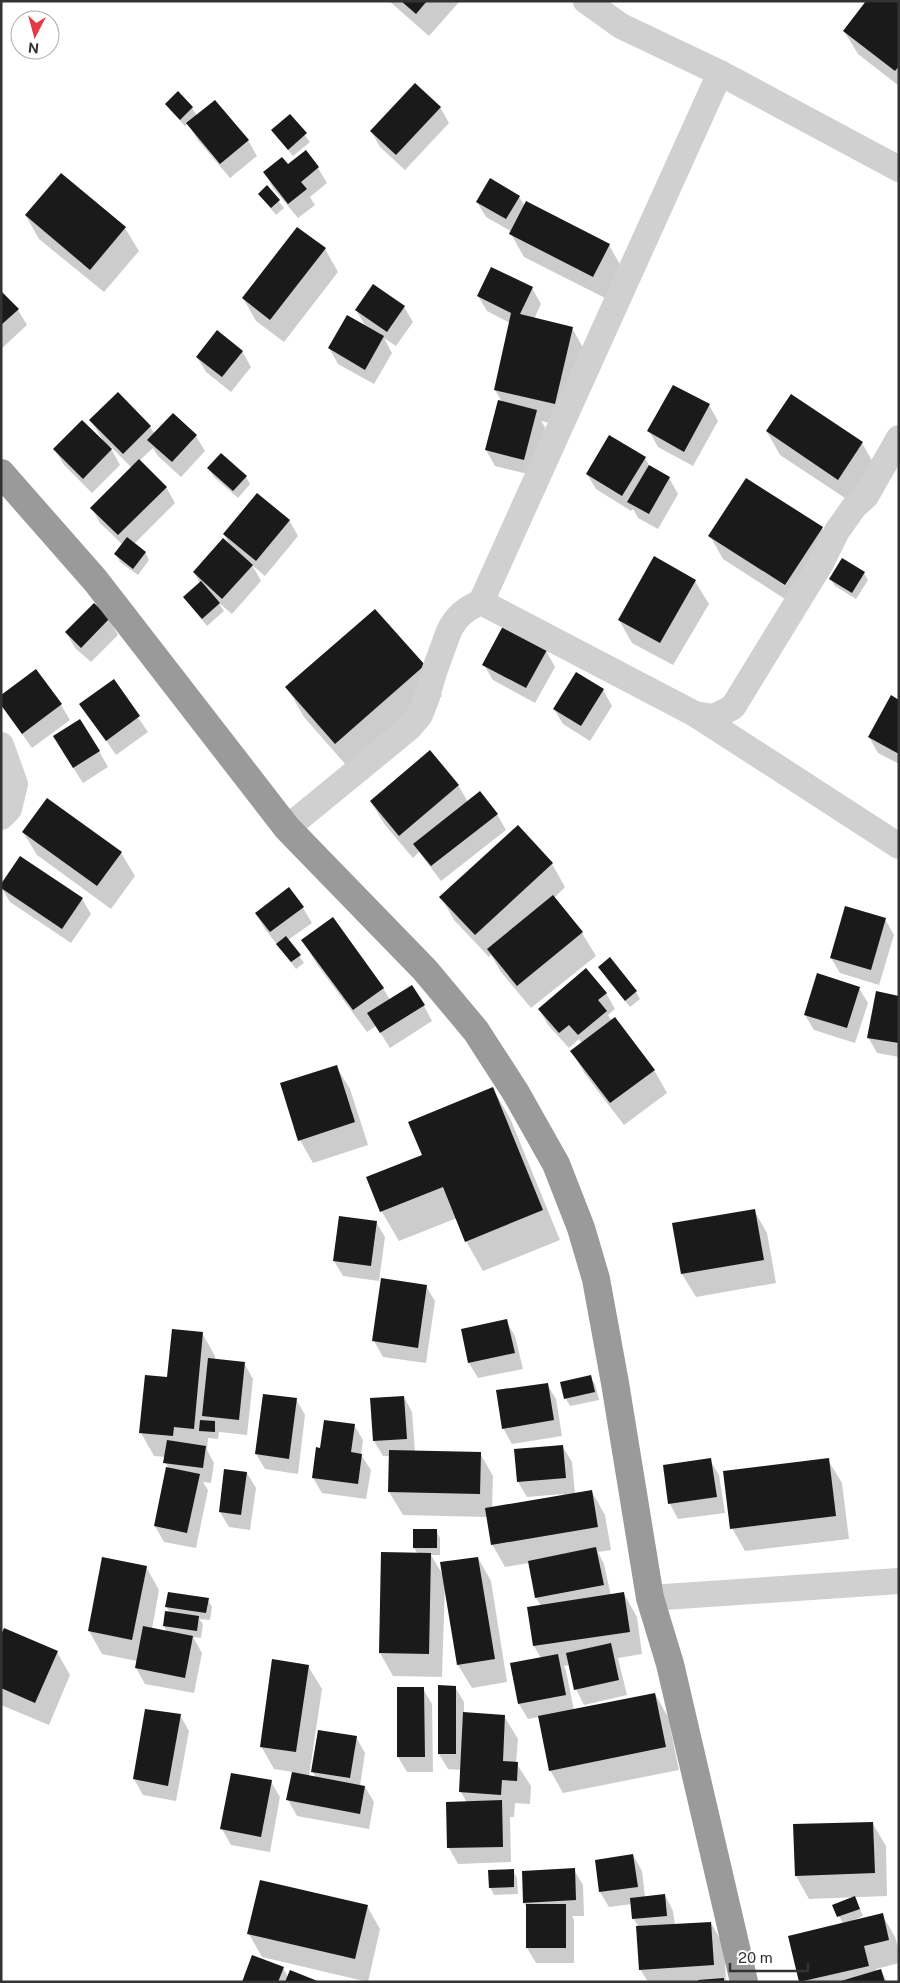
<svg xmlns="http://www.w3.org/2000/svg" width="900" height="1983" font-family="'Public Sans',sans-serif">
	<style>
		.shadow { fill: #0003 }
		.building { fill: #1a1a1a }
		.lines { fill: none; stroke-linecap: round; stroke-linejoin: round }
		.street { stroke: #d0d0d0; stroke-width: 26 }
		.highway { stroke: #9a9a9a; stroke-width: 28 }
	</style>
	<rect width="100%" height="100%" fill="#fff"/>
	<g class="shadow">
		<path d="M389,1H460L429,36Z"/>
		<path d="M899,1V86L858,54L844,31Z"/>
		<path d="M178,93L192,108L197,116L248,140L257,156L230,178L197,139L188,123L185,126L171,111L166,104Z"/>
		<path d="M440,107L449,123L405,170L380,147L371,131Z"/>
		<path d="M290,116L310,142L293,156L272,130Z"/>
		<path d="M306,152L318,168L327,183L310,197L315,205L298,218L273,188L265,173L288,166Z"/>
		<path d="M61,174L125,228L139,251L104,292L39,239L26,216Z"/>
		<path d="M267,187L284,208L276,215L259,194Z"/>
		<path d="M519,197L525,206L609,245L622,268L607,299L524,257L511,234L512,232L486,217L477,202Z"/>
		<path d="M325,249L338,272L284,342L256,321L243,298Z"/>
		<path d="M532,288L541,304L534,319L572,328L585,351L567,427L541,421L545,427L532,475L495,466L486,450L502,402L495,390L510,323L487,311L478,296Z"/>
		<path d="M1,293L18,310L27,325L1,349Z"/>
		<path d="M404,307L413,322L396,346L384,338L392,353L374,384L338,364L329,348L366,327L356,310Z"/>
		<path d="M242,351L251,367L231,392L206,372L197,357Z"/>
		<path d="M118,394L150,427L155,434L173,415L196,436L205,451L181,477L158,456L153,448L139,461L166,487L175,503L134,544L145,552L149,560L138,575L120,562L116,554L123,545L100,523L92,508L132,468L109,445L120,465L92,493L64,465L55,450L103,441L91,420Z"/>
		<path d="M709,405L718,421L693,466L658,447L649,431Z"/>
		<path d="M767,432L862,443L875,466L851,502L780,455Z"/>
		<path d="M610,437L645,458L650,467L669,478L678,494L658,529L638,518L633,509L631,511L596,489L587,474Z"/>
		<path d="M209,468L246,477L250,484L238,498L213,476Z"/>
		<path d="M289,520L298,536L265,576L252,565L261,581L232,614L218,602L224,611L207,626L184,598L200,583L194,572L231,547L224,535Z"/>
		<path d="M822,528L835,551L799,608L723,559L710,536Z"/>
		<path d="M864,573L868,580L856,599L835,586L830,579Z"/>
		<path d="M695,581L709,604L673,665L632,643L619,620Z"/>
		<path d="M109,619L118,635L91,662L75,648L66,632Z"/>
		<path d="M546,651L555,667L535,703L493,680L484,665Z"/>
		<path d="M424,666L442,696L353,773L304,717L287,687Z"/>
		<path d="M36,671L61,705L70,720L32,748L1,704Z"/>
		<path d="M113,681L148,732L116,755L81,704Z"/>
		<path d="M603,690L612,706L590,741L563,724L554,709Z"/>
		<path d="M899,701V764L878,753L869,737Z"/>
		<path d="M99,751L108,767L83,783L63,752Z"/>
		<path d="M458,785L468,802L497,814L506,830L441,881L419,852L413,858L385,825L371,802Z"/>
		<path d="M518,827L552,864L565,887L554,898L582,933L596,956L531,1008L501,972L491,955L489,957L454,920L441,897Z"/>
		<path d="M23,832L121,853L135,876L111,909L37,855Z"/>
		<path d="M1,887L82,899L91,914L71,943L10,902Z"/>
		<path d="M303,908L312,923L288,940L304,963L296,969L265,929L256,914Z"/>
		<path d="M885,919L894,935L879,985L840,973L831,958Z"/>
		<path d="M303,940L383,988L390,1000L424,1006L432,1021L390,1048L376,1026L367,1032L316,963Z"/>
		<path d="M599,967L636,992L640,999L630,1007Z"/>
		<path d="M859,988L868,1003L855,1043L814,1030L805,1015Z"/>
		<path d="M606,993L615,1009L608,1015L612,1021L654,1070L667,1093L624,1125L585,1074L572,1051L582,1044L579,1039L569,1048L548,1025L539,1009Z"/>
		<path d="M899,997V1057L877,1053L868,1037Z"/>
		<path d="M336,1066L350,1089L368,1145L313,1163L300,1140Z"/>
		<path d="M493,1089L510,1118L560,1240L483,1271L466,1241L457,1218L399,1241L382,1212L368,1178L423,1156Z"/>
		<path d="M754,1210L767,1233L776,1283L696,1297L682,1274L674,1224Z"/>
		<path d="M376,1222L385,1237L379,1281L343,1276L334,1261Z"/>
		<path d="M426,1286L435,1301L426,1363L383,1357L374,1341Z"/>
		<path d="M506,1321L515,1336L523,1369L478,1378L469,1363L462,1330Z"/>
		<path d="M202,1333L215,1356V1360L244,1363L253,1379L247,1435L219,1432L218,1439L208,1438L207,1450L214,1463L211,1483L203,1482L208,1490L196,1548L164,1542L155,1526L168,1467L165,1462L166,1457L154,1456L141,1433L168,1379Z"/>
		<path d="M590,1377L595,1384L599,1400L570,1406L566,1399L562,1383Z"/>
		<path d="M547,1384L556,1399L562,1436L512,1444L503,1428Z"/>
		<path d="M404,1397L412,1412L415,1452L480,1453L493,1476L492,1508L563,1496V1494L527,1497L518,1482L563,1447L572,1462L575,1494L592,1492L605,1515L611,1550L598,1552L604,1564L611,1596L624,1594L637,1617L642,1654L618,1658L627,1695L584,1705L576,1689L570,1665L564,1666L566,1671L574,1710L655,1694L668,1717L679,1770L563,1793L550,1770L539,1717L528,1719L519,1704L541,1658L534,1646L541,1606L536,1598L529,1563L505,1567L492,1544L487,1517L403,1515L389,1492L390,1456H383L374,1441Z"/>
		<path d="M296,1399L305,1415L298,1474L265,1469L256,1454Z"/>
		<path d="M354,1425L363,1440L361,1455L371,1470L366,1499L322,1493L313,1478L321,1449Z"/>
		<path d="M710,1460L719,1475L725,1513L678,1519L670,1504L664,1466Z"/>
		<path d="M828,1460L842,1483L849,1539L745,1551L732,1528Z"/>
		<path d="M247,1473L256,1488L250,1530L229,1527L220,1512Z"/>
		<path d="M436,1530L440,1538V1555H431L444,1577L478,1558L491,1581L507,1682L472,1688L458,1665L445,1584L442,1677L393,1676L380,1653L418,1554L414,1548Z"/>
		<path d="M146,1567L159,1590L152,1629L167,1632L164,1626L166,1612L170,1613L166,1606L208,1600L212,1607L210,1620L199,1619L203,1624L201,1638L193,1637L202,1653L194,1693L145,1684L136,1668L137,1661L102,1654L89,1631Z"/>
		<path d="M1,1638L57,1652L70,1675L49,1725L1,1705Z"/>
		<path d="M308,1666L322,1689L309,1776L316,1778L313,1772L356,1737L365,1753L360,1786L365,1787L374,1802L369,1829L297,1816L288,1800L293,1772L274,1769L261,1746Z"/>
		<path d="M455,1687L464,1702V1714L504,1716L518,1739L516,1763L531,1786L530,1804L515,1803L514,1817H510L511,1862L458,1864L449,1848L448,1803H467L461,1792L462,1770L448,1769L439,1754Z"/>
		<path d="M423,1689L432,1704L433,1772H407L398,1757Z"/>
		<path d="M146,1710L180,1715L189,1731L176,1801L143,1795L134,1779Z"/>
		<path d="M271,1782L280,1797L270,1852L231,1845L222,1829Z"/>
		<path d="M873,1824L886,1846L887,1896L809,1899L796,1876Z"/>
		<path d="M633,1855L642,1871L645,1897L665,1895L673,1911L675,1925L711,1923L724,1946L726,1982H648L640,1969L638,1926L633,1918L632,1904L609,1907L600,1892Z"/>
		<path d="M513,1870L517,1878L518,1894L494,1895L490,1887Z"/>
		<path d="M574,1870L583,1885L584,1916H572L574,1920V1963H536L527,1948V1908L524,1903Z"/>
		<path d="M855,1898L863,1916L854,1920V1921L882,1914L895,1937L899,1951V1963L876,1969L877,1972L881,1970L887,1982H801L790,1937L843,1924L834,1905Z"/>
		<path d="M367,1906L380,1929L368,1982L262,1957L249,1934Z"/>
		<path d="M283,1968L288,1977L317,1982H243Z"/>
	</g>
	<g class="building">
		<path d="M401,1H427L416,14Z"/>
		<path d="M866,1H899V66L895,71L843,31Z"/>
		<path d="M415,83L441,107L396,155L370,131Z"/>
		<path d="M178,91L193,107L180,120L165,104Z"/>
		<path d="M215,100L249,140L220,164L186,123Z"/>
		<path d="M290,114L307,133L288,150L271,130Z"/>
		<path d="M306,150L319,167L301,182L307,189L288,204L263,172L282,157L288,164Z"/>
		<path d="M61,173L126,227L90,270L25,215Z"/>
		<path d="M490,178L520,196L506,219L476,202Z"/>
		<path d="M267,185L280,200L271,208L258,194Z"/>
		<path d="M526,201L610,244L593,277L509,234Z"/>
		<path d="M297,227L326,248L270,320L242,298Z"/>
		<path d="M491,267L533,287L520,314L573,327L555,404L494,390L511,313L477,296Z"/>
		<path d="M373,284L405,306L387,332L355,310Z"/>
		<path d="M1,291L19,309L1,325Z"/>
		<path d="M347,315L384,336L365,370L328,348Z"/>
		<path d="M217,330L243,351L222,377L196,357Z"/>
		<path d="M673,385L710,404L684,452L647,431Z"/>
		<path d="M118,392L151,426L123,454L89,420Z"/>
		<path d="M791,394L863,442L838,480L766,431Z"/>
		<path d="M498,400L537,410L524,460L485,450Z"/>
		<path d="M173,413L197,435L172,462L147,440Z"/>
		<path d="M82,420L112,449L83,479L53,449Z"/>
		<path d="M609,435L646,457L622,496L586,474Z"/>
		<path d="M221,453L247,476L233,491L207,468Z"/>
		<path d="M139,459L167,487L118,535L90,508Z"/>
		<path d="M649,465L670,477L649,514L627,502Z"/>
		<path d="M746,478L823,527L785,585L708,536Z"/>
		<path d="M257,493L290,520L256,561L223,534Z"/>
		<path d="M127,537L146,552L133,569L114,554Z"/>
		<path d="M223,538L253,565L222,599L193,572Z"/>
		<path d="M654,556L696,580L660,643L618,620Z"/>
		<path d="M842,558L865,572L852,593L829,579Z"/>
		<path d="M201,581L220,603L202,619L183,597Z"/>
		<path d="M94,603L110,618L81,648L65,632Z"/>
		<path d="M375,609L425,665L335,744L285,687Z"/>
		<path d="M503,626L547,650L526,688L482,665Z"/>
		<path d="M36,669L62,704L22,734L1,705V695Z"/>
		<path d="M576,672L604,689L581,726L553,709Z"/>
		<path d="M114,679L140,716L106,741L79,704Z"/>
		<path d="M891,695L899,700V754L868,737Z"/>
		<path d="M80,719L100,751L73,768L53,736Z"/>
		<path d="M430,750L459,785L399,836L370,801Z"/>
		<path d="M480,791L498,814L431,866L413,844Z"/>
		<path d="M47,798L122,852L97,886L22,832Z"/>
		<path d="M518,825L553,863L475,935L439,897Z"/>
		<path d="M20,856L83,898L62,929L1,888V884Z"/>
		<path d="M289,887L304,907L270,932L255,913Z"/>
		<path d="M553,895L583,932L517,986L487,949Z"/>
		<path d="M845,906L886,918L871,970L830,958Z"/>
		<path d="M333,917L384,988L353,1010L301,940Z"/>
		<path d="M286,936L301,955L291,962L276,944Z"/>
		<path d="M610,957L637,991L625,1001L598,967Z"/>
		<path d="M586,968L607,993L598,1000L607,1011L578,1035L569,1025L559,1033L538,1009Z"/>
		<path d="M817,973L860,987L847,1028L804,1015Z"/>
		<path d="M412,985L425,1005L380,1033L367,1013Z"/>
		<path d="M876,991L899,996V1043L867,1038Z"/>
		<path d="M615,1017L655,1070L610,1103L570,1051Z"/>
		<path d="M337,1065L355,1122L298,1141L280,1083Z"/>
		<path d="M493,1087L543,1210L465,1242L443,1187L380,1212L366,1177L422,1155L408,1122Z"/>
		<path d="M755,1209L764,1260L681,1274L672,1223Z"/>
		<path d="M339,1216L377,1221L371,1266L333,1261Z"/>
		<path d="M381,1278L427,1285L418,1348L372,1341Z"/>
		<path d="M507,1319L515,1353L468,1363L461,1329Z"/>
		<path d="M172,1329L203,1332L194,1429L174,1427L173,1436L139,1433L145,1375L167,1377Z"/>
		<path d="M208,1358L245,1362L239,1420L202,1416Z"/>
		<path d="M591,1375L595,1392L564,1399L560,1382Z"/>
		<path d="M548,1383L554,1420L502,1429L496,1390Z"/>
		<path d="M263,1394L297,1398L289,1459L255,1454Z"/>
		<path d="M404,1396L407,1439L373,1441L370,1398Z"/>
		<path d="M200,1420L215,1421V1432L199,1431Z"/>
		<path d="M324,1420L355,1424L351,1452L362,1454L358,1484L312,1478L316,1447L320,1448Z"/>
		<path d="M167,1440L206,1446L203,1468L163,1463Z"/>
		<path d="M563,1445L566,1478L517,1482L514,1449Z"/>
		<path d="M389,1450L481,1452L480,1494L388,1492Z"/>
		<path d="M711,1458L717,1497L668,1504L663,1465Z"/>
		<path d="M829,1458L836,1516L730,1529L723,1471Z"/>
		<path d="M166,1467L200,1474L187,1533L154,1526Z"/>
		<path d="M224,1469L247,1472L241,1515L219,1512Z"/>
		<path d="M592,1490L598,1527L491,1545L485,1508Z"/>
		<rect x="413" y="1529" width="24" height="19"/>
		<path d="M596,1547L604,1585L535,1598L528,1561Z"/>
		<path d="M381,1552L431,1553L429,1654L379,1653Z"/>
		<path d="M102,1557L147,1566L132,1640L88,1631Z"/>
		<path d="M478,1557L495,1659L457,1665L440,1562Z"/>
		<path d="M168,1592L209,1598L206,1613L165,1607Z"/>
		<path d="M624,1592L630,1632L533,1646L527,1607Z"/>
		<path d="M165,1611L199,1616L197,1631L163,1626Z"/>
		<path d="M143,1626L193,1636L185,1678L135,1668Z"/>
		<path d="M4,1628L58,1651L35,1703L1,1688V1635Z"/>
		<path d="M611,1643L619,1680L574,1690L566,1653Z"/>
		<path d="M558,1654L566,1695L518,1704L510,1663Z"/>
		<path d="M272,1659L309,1665L296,1752L260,1747Z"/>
		<path d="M438,1685L456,1686V1754H438Z"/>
		<path d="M397,1687H424L425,1757H397Z"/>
		<path d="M655,1693L666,1747L549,1771L538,1716Z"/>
		<path d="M145,1709L181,1714L168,1786L133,1779Z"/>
		<path d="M463,1712L505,1715L503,1761L518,1762L517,1781L502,1780L501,1795L459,1792Z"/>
		<path d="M318,1730L357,1736L350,1778L311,1772Z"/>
		<path d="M292,1772L365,1786L360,1814L286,1800Z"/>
		<path d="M231,1773L272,1780L261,1837L220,1829Z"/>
		<path d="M502,1800L503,1847L447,1848L446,1802Z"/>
		<path d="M873,1822L875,1873L795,1876L793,1824Z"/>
		<path d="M633,1854L638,1887L599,1892L595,1860Z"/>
		<path d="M575,1868L576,1900L523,1903L522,1871Z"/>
		<path d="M514,1869V1887L489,1888L488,1870Z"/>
		<path d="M260,1880L368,1905L355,1959L247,1934Z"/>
		<path d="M665,1894L667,1916L632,1919L630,1898Z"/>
		<path d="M855,1896L860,1909L837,1917L832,1905Z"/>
		<rect x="526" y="1904" width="40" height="44"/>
		<path d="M883,1913L889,1940L864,1946L869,1966L799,1982L788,1936Z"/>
		<path d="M711,1922L714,1965L639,1970L636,1926Z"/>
		<path d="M252,1955L284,1967L278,1982H242Z"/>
		<path d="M881,1969L885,1982H841V1981Z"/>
		<path d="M290,1970L320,1982H285Z"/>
		<path d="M724,1978V1982H699L698,1980Z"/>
	</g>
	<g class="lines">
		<g class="street">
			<path d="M586,1L621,26L720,73L899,169"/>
			<path d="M481,602L720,73"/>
			<path d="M695,714L899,846"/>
			<path d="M1,745L15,784L9,809L1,817"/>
			<path d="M287,828L409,728L420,715L427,697L434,672L449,631C457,615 466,609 481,602L695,714L714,717L733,707L820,565L837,531L854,507L866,496L899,438"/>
			<path d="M650,1598L899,1581"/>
		</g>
		<path class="highway" d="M1,473L95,580L287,828L425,970L476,1031L516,1093L556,1164L581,1228L596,1279L615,1383L650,1598L670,1664L744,1982"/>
	</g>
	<rect width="900" height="1983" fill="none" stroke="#333333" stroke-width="5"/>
	<g transform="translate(35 35) rotate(186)"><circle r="24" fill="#ffffff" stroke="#adadad"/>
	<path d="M0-4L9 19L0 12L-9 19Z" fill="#e63946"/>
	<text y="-8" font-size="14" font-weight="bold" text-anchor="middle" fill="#333333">N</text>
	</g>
	<path d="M730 1963v8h78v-8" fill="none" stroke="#333333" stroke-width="2.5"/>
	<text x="738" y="1963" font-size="15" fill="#333333" stroke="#ffffff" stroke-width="4" paint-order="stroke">20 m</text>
</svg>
